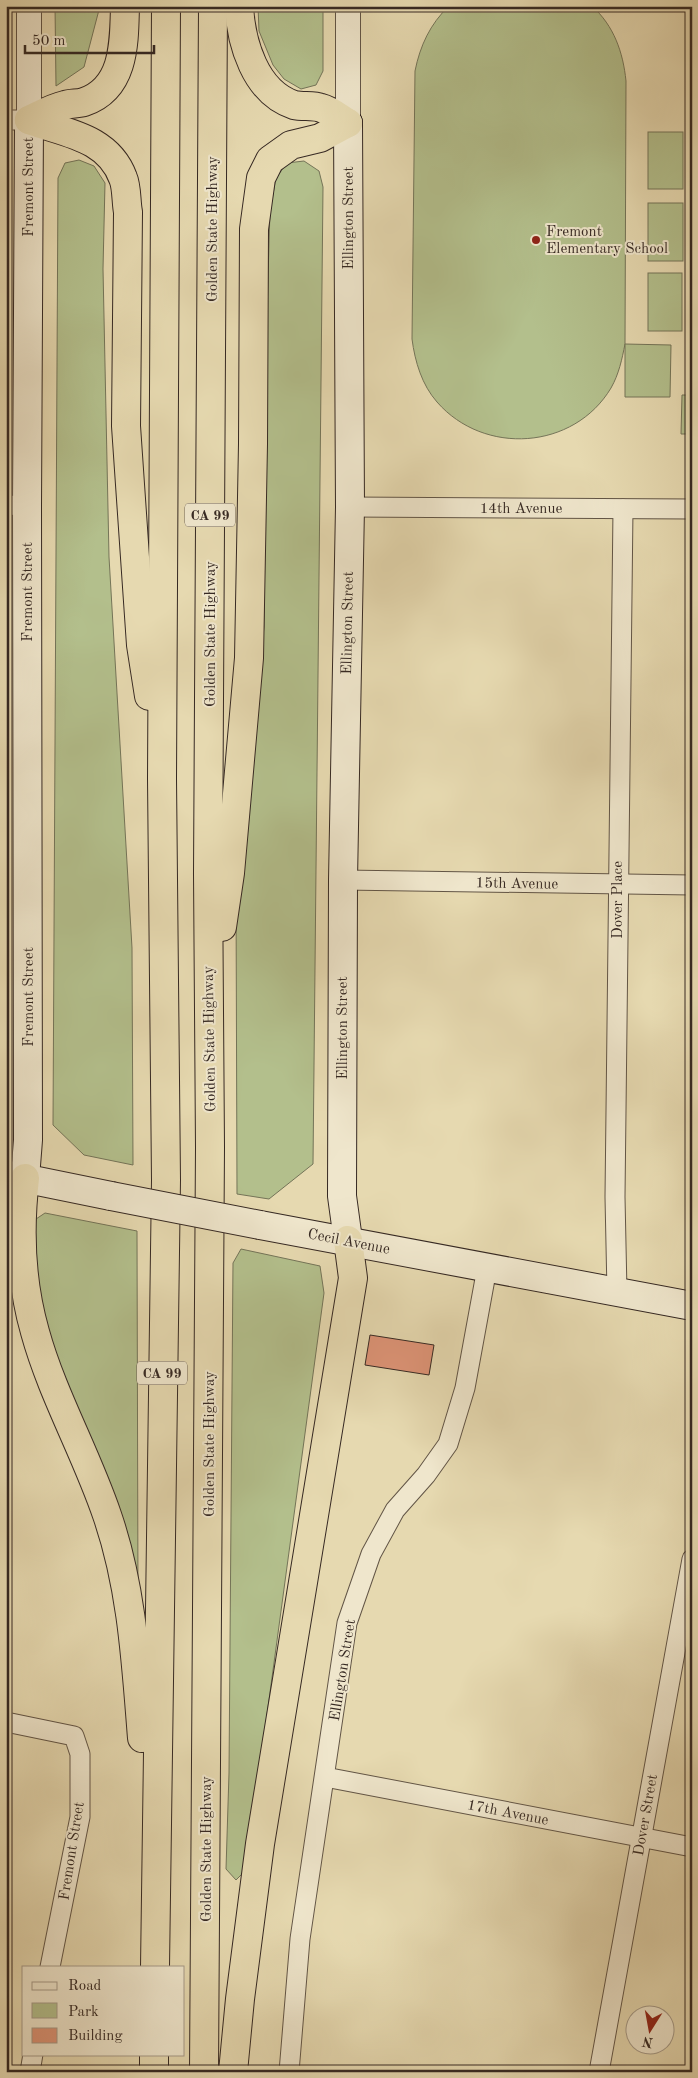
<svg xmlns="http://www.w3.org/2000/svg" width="698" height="2078" font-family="'Old Standard TT',serif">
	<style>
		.green { fill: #b3bf8c; stroke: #747458 }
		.building { fill: #de9477; stroke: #362923 }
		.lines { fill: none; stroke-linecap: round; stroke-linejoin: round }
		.minor-casing { stroke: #625546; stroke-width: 21 }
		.tertiary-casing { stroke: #625546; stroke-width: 26 }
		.secondary-casing { stroke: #362923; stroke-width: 30 }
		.motorway-casing { stroke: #362923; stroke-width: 30 }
		.minor { stroke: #efe6cc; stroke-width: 19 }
		.tertiary { stroke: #efe6cc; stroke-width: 24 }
		.secondary { stroke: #efe6cc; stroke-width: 28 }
		.motorway { stroke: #e6d9b0; stroke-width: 28 }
		.secondary-bridge-casing { stroke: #362923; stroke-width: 30; stroke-linecap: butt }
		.secondary-bridge { stroke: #efe6cc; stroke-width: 28 }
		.poi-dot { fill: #8f2418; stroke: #efe6cc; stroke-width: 2 }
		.labels { text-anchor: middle; stroke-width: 4; stroke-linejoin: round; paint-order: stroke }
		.shield { fill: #efe6cc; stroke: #6e6256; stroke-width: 1 }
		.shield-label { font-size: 14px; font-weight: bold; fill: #362923 }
		.street-label { font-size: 15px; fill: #362923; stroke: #efe6cc }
		.poi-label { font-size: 15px; fill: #362923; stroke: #efe6cc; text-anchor: start }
	</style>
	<rect width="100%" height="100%" fill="#e6d9b0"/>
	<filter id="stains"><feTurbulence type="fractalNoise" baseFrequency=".004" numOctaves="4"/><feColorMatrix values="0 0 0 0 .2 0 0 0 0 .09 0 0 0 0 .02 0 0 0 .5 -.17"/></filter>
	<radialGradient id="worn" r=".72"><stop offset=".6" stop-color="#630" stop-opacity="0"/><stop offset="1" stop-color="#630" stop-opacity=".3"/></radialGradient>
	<g class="green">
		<path d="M55,6H100L84,67L56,86Z"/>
		<path d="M258,6H323V71L316,85L301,89L284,79L273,65L259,31Z"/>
		<path d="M449,6H592C614,26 623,52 626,81L625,344C622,359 619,374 611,388C574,450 484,456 437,402C422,385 415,362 412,339L415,71C420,46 430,24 449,6Z"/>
		<rect x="648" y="132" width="35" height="57"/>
		<rect x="687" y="132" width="5" height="58"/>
		<path d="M79,160L94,166L105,183L103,269L109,557L132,948L133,1165L84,1155L53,1125L58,178L65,163Z"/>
		<path d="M304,161L319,171L323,187L313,1164L269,1199L237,1194L236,888L264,627L267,314L270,210L276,178L287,163Z"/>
		<rect x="648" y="203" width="35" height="58"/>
		<rect x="687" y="203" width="5" height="58"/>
		<rect x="648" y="273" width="34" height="58"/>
		<rect x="687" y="273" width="5" height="58"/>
		<path d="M625,344L671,345L670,397H625Z"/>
		<path d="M682,395H692V434H681Z"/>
		<path d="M45,1213L137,1231L138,1599L43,1329L32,1248L36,1219Z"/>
		<path d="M241,1249L320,1266L324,1293L246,1870L236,1880L226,1869L229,1773L233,1263Z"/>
	</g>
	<path class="building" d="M370,1335L434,1345L429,1375L365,1365Z"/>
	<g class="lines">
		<g class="minor-casing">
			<g id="minor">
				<path d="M6,120H29"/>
				<path d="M6,505L27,506"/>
				<path d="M350,507L692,509"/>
				<path d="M343,880L692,885"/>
				<path d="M617,1292L615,1197L623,509"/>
				<path d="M6,1722L74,1736L80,1754V1817L50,1967"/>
				<path d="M325,1777L692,1847"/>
				<path d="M30,2072L33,2054"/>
				<path d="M289,2072L300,1939L347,1623L371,1554L395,1510L426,1475L448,1444L465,1388L487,1268"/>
				<path d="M599,2072L692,1559"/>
			</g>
		</g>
		<g class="tertiary-casing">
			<g id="tertiary">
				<path d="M29,120V6"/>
				<path d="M348,123V6"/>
			</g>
		</g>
		<g class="secondary-casing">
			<g id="secondary">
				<path d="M8,1175L111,1196"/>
				<path d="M25,1178L28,1140L27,506L29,120"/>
				<path d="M260,1225L692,1306"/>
				<path d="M348,1240L342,1196L343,880L350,507L348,123"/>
			</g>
		</g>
		<g class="motorway-casing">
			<g id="motorway">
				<path d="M239,6C241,43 255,92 294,105C303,107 313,105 321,108C330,110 340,118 348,123"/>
				<path d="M29,120C65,133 108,137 123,178C127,187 126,202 128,212L126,426L141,645L149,696"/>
				<path d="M29,120C40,115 52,108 65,105C71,103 78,104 84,102C125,88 124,43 125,6"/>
				<path d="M222,927L230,873L249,658L253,444L254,229L261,178L270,160L291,145L320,138L348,123"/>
				<path d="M25,1178C19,1228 21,1283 35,1332C52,1394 86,1453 107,1515C132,1587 136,1663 142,1738"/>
				<path d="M155,1967L166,1180L162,779L166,6"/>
				<path d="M154,2072V2054"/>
				<path d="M204,2072L210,1147L208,874L213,6"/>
				<path d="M233,2072L240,1999L260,1844L353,1278L348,1240"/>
			</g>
		</g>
		<use href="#minor" class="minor"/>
		<use href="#tertiary" class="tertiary"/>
		<use href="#secondary" class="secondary"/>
		<use href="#motorway" class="motorway"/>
		<g class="secondary-bridge-casing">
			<path id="secondary-bridge" d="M111,1196L260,1225"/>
		</g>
		<use href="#secondary-bridge" class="secondary-bridge"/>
	</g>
	<circle class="poi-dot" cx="536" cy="240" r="5"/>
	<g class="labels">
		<g class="shield">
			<rect x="185" y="503.5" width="50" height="23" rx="4"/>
			<rect x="137" y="1361.5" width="50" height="23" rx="4"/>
		</g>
		<g class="shield-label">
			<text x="210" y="520">CA 99</text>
			<text x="162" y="1378">CA 99</text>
		</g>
		<g class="street-label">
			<text transform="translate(28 187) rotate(-90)" y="5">Fremont Street</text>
			<text transform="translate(348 218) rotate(-90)" y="5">Ellington Street</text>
			<text transform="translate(212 229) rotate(-90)" y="5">Golden State Highway</text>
			<text x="521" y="513">14th Avenue</text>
			<text transform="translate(27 592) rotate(-90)" y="5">Fremont Street</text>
			<text transform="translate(347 623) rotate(-89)" y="5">Ellington Street</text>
			<text transform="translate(210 634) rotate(-90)" y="5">Golden State Highway</text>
			<text transform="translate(517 883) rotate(1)" y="5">15th Avenue</text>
			<text transform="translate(617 900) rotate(-90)" y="5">Dover Place</text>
			<text transform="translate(28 997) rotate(-90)" y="5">Fremont Street</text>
			<text transform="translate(342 1028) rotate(-90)" y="5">Ellington Street</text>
			<text transform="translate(209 1039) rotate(-91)" y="5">Golden State Highway</text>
			<text transform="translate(349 1241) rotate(11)" y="5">Cecil Avenue</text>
			<text transform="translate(209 1444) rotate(-90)" y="5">Golden State Highway</text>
			<text transform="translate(342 1670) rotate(-81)" y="5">Ellington Street</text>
			<text transform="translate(508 1812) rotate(11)" y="5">17th Avenue</text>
			<text transform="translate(645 1815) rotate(-80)" y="5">Dover Street</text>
			<text transform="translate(206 1849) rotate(-90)" y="5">Golden State Highway</text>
			<text transform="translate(71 1851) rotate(-81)" y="5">Fremont Street</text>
		</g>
		<g class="poi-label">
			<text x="546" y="236">Fremont<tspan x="546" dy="17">Elementary School</tspan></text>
		</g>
	</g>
	<rect width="698" height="2078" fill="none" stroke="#e6d9b0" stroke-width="25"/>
	<rect x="8" y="8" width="683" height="2063" fill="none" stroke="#362923" stroke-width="2.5"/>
	<rect x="12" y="12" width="673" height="2053" fill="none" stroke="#362923"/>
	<rect x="22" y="1966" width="162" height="90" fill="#efe6cc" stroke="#a59a88"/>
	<rect x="32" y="1982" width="25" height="8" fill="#efe6cc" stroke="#a59a88"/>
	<text x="68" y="1990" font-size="15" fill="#362923">Road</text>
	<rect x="32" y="2003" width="25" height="15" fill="#b3bf8c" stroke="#a59a88"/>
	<text x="68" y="2016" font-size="15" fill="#362923">Park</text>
	<rect x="32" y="2028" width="25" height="15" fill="#de9477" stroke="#a59a88"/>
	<text x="68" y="2040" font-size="15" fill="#362923">Building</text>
	<g transform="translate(650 2030) rotate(191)"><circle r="24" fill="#efe6cc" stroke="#a59a88"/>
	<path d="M0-4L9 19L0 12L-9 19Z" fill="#8f2418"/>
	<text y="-8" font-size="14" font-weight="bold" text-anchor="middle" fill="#362923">N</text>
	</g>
	<path d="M25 45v8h129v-8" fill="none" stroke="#362923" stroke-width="2.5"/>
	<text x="32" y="45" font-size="15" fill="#362923" stroke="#efe6cc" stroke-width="4" paint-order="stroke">50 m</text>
	<rect width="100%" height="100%" filter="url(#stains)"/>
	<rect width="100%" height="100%" fill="url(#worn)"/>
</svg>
